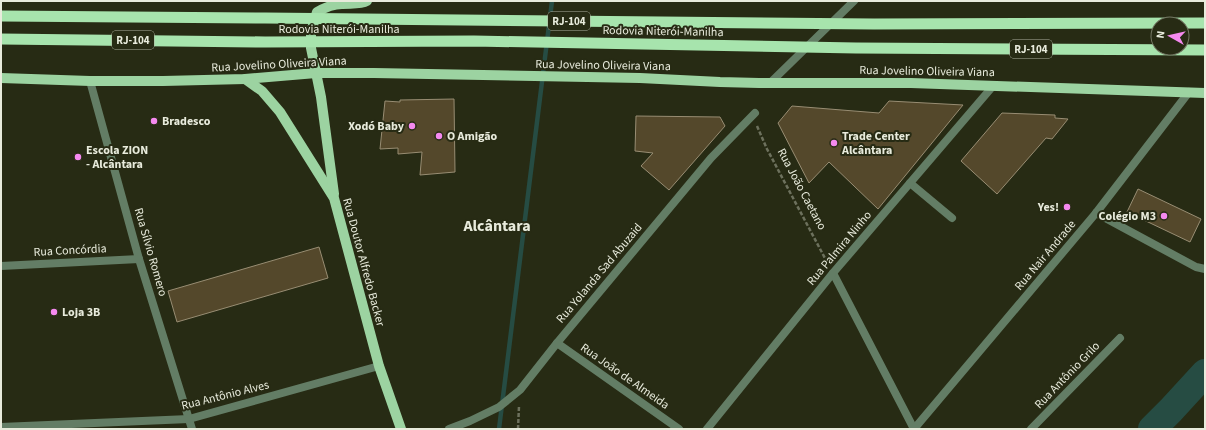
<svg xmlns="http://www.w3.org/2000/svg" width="1206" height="430" font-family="'Source Sans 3',sans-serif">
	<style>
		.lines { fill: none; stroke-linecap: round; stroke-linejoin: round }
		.stream { stroke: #264c43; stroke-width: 4.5 }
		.river { stroke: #264c43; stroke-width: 28 }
		.building { fill: #54482b; stroke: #988d73 }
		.path { stroke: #6d715d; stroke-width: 2.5; stroke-dasharray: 4 2; stroke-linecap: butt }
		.service { stroke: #637d65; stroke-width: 8 }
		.pedestrian { stroke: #637d65; stroke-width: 8 }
		.minor { stroke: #637d65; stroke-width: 8 }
		.tertiary { stroke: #637d65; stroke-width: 8 }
		.primary { stroke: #9cd3a1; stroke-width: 10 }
		.trunk { stroke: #a7e4ad; stroke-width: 11 }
		.poi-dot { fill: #f589ef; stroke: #272b14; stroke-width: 1.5 }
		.labels { text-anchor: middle; stroke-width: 4; stroke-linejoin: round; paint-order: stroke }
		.shield { fill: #272b14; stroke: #aeb1a0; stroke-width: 1 }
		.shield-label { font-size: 11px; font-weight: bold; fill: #e8ebdc }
		.street-label { font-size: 12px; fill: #e8ebdc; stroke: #272b14 }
		.poi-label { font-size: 12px; font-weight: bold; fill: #e8ebdc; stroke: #272b14; text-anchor: start }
		.district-label { font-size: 16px; font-weight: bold; fill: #e8ebdc; stroke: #272b14 }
	</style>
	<rect width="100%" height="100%" fill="#272b14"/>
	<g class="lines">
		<path class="stream" d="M499,429L552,1"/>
		<path class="river" d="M1152,429L1171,410L1205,373"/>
	</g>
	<g class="building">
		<path d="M454,99L455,172L420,175L422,152L398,154V148L380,149L385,101L400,102V100Z"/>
		<path d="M889,101L963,105L878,209L829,162L809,183L778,123L792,106L879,113Z"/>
		<path d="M1002,113L1055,115V118L1068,119L1052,139L1046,138L997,194L961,161Z"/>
		<path d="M636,116L720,117L725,126L669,190L641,166L653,153L635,151Z"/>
		<path d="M1138,189L1201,219L1190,242L1127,212Z"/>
		<path d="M319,247L328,278L177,322L168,291Z"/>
	</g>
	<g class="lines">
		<g class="path">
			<path d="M757,126L767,149L827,262"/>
			<path d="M518,429L519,406"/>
		</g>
		<path class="service" d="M910,183L952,218"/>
		<path class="pedestrian" d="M449,429L470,421L499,407L520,390L557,343L711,158L755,113"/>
		<g class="minor">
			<path d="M90,81L139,259L192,429"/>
			<path d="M1096,213L1196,267L1205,269"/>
			<path d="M1,266L139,259"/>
			<path d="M833,273L914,429"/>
			<path d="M557,343L679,429"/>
			<path d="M1,427L189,419L379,366"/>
			<path d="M707,429L833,273L993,86"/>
			<path d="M914,429L1096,213L1189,92"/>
			<path d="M1031,429L1120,338"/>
		</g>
		<path class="tertiary" d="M770,83L854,1"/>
		<g class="primary">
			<path d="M1,78L90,81H163L245,79L316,73H374L640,78L720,82L759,83H911L1205,93"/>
			<path d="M245,79L262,91L280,112L334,198L379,366L401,429"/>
			<path d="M334,194L321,97L311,48V32L317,12C324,8 333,4 342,4C350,3 360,5 367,1"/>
		</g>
		<g class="trunk">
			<path d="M1,16L265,18L874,24L1205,23"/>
			<path d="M1,39L265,42L474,41L856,48L1205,50"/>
		</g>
	</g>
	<g class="poi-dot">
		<circle cx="154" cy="121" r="4"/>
		<circle cx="412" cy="126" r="4"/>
		<circle cx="439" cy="136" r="4"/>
		<circle cx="834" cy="143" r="4"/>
		<circle cx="78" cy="157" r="4"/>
		<circle cx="1067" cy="207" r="4"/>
		<circle cx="1164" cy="216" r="4"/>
		<circle cx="54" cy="312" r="4"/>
	</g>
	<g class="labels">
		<g class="shield">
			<rect x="548" y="12" width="42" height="18" rx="3"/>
			<rect x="112" y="31" width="42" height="18" rx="3"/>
			<rect x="1010" y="40" width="42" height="18" rx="3"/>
		</g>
		<g class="shield-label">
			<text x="569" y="25">RJ-104</text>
			<text x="133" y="44">RJ-104</text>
			<text x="1031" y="53">RJ-104</text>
		</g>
		<g class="street-label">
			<text x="339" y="33">Rodovia Niterói-Manilha</text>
			<text transform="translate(663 31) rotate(1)" y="4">Rodovia Niterói-Manilha</text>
			<text transform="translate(279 64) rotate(-3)" y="4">Rua Jovelino Oliveira Viana</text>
			<text transform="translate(603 65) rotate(1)" y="4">Rua Jovelino Oliveira Viana</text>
			<text transform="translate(927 71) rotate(1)" y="4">Rua Jovelino Oliveira Viana</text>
			<text transform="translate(802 189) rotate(62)" y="4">Rua João Caetano</text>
			<text transform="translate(839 248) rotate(-50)" y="4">Rua Palmira Ninho</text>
			<text transform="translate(70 250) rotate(-3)" y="4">Rua Concórdia</text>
			<text transform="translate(151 252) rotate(74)" y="4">Rua Sílvio Romero</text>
			<text transform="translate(1045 255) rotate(-50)" y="4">Rua Nair Andrade</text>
			<text transform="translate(364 262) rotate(75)" y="4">Rua Doutor Alfredo Backer</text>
			<text transform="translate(599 273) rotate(-50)" y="4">Rua Yolanda Sad Abuzaid</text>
			<text transform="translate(1067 375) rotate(-46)" y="4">Rua Antônio Grilo</text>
			<text transform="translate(625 376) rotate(35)" y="4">Rua João de Almeida</text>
			<text transform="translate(225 395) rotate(-14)" y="4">Rua Antônio Alves</text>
		</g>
		<g class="poi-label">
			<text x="162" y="125">Bradesco</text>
			<text x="404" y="130" text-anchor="end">Xodó Baby</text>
			<text x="447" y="140">O Amigão</text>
			<text x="842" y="140">Trade Center<tspan x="842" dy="14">Alcântara</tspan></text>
			<text x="86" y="154">Escola ZION<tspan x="86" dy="14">- Alcântara</tspan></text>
			<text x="1059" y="211" text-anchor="end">Yes!</text>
			<text x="1156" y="220" text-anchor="end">Colégio M3</text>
			<text x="62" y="316">Loja 3B</text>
		</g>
		<g class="district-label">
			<text x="497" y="231">Alcântara</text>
		</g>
	</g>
	<rect width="1206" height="430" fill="none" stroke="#e8ebdc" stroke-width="4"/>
	<g transform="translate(1170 36) rotate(278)"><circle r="19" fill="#272b14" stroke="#747864"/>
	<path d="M0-3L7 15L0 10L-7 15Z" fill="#f589ef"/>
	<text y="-6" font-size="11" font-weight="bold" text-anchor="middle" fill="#e8ebdc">N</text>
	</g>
</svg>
